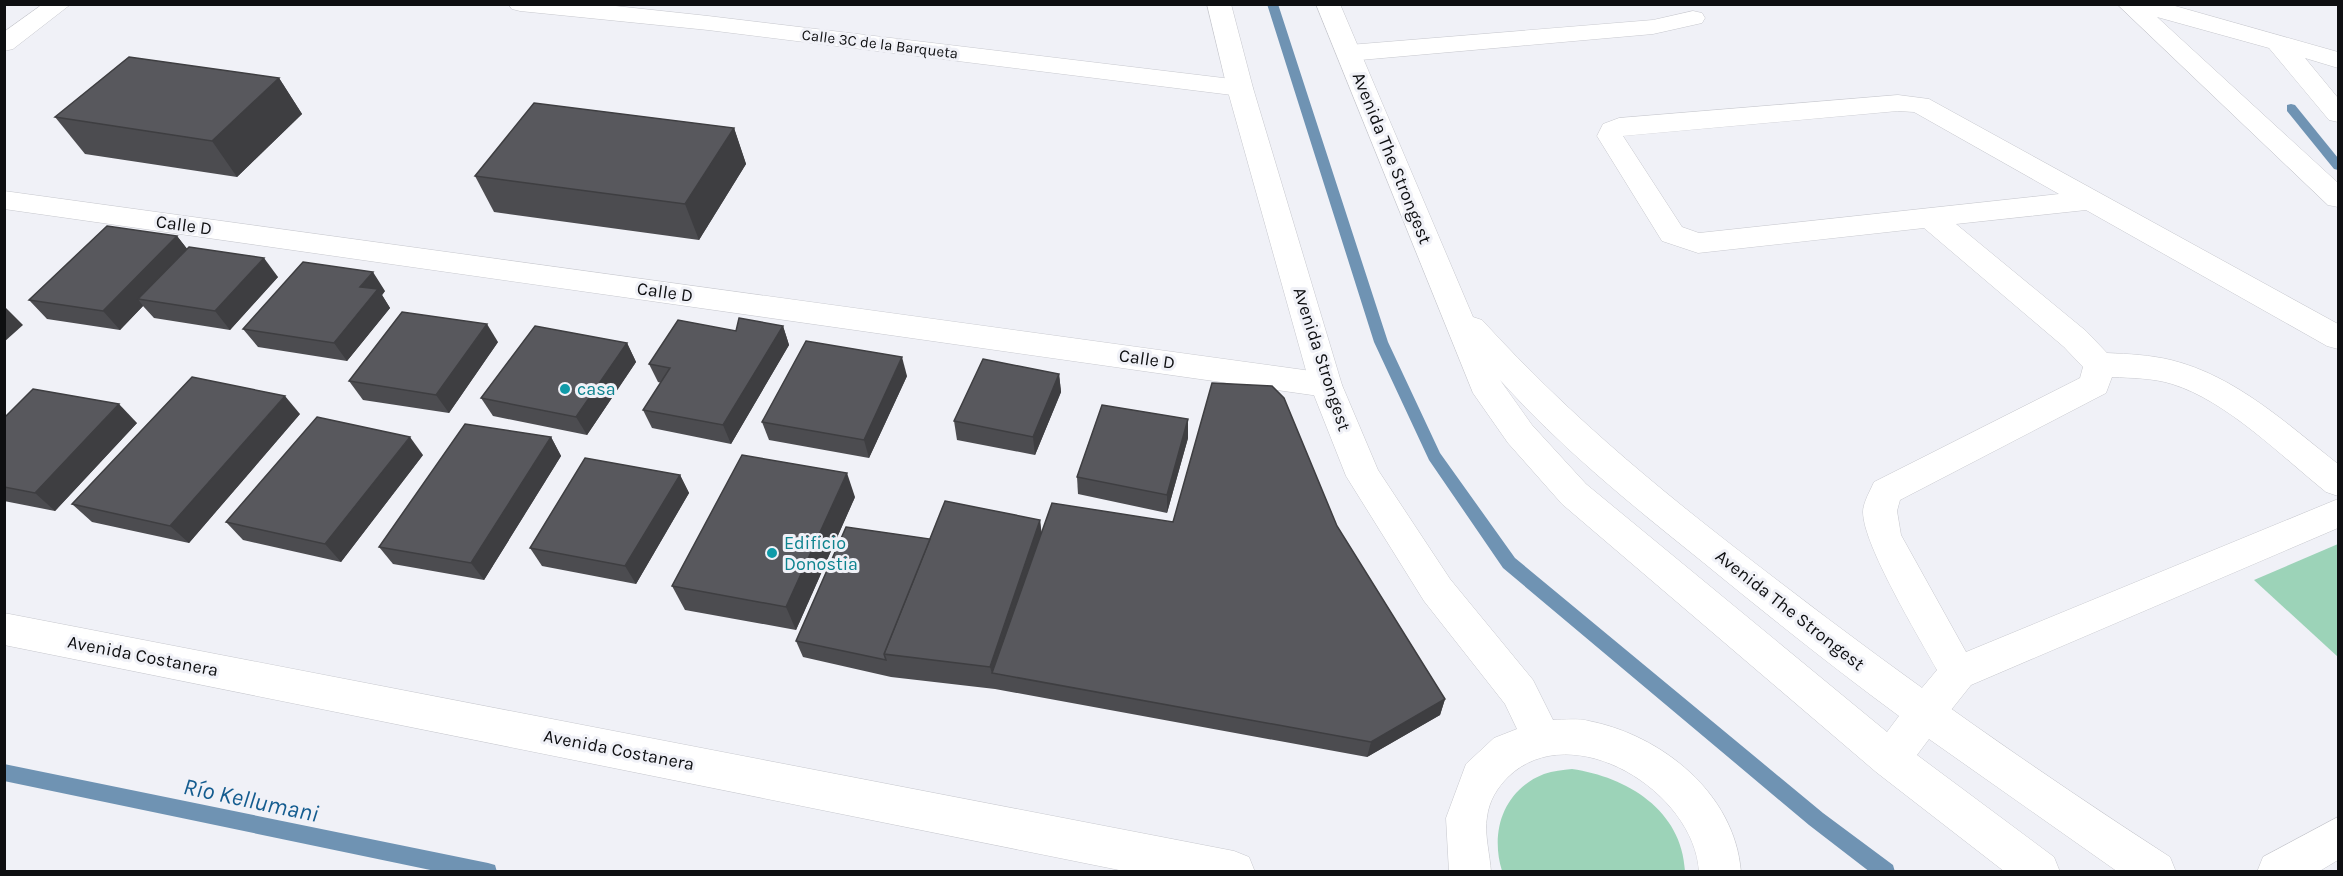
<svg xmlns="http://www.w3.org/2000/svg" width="2343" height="876" font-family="Karla,sans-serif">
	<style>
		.green { fill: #9cd3b8 }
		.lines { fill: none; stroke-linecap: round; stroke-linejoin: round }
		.stream { fill: #6f93b3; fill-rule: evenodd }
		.minor-casing { stroke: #c7c8ce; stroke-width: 1 }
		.tertiary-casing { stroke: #c7c8ce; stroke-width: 1 }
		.secondary-casing { stroke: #c7c8ce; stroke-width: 1 }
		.minor { fill: #fff; fill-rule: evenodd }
		.tertiary { fill: #fff; fill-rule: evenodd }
		.secondary { fill: #fff; fill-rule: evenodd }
		.wall { fill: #4c4c50 }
		.shaded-wall { fill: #3e3e41 }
		.building { fill: #58585d; stroke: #3e3e41; stroke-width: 1.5 }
		.culture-dot { fill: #0f9aa8; stroke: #f0f1f7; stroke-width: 2 }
		.labels { text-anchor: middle; stroke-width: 6; stroke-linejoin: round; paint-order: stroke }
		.far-street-label { font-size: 15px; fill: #0e0f11; stroke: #f0f1f7 }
		.street-label { font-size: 18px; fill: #0e0f11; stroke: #f0f1f7 }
		.culture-label { font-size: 18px; fill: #0d838f; stroke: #f0f1f7; text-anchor: start }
		.near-water-label { font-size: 24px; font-style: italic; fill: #145c8f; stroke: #f0f1f7 }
	</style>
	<rect width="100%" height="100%" fill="#f0f1f7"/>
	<g class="green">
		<path d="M2338,544V657L2254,580Z"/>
		<path d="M1572,769C1627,777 1682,810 1685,871H1502C1490,832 1503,790 1544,774C1553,771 1563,770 1572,769Z"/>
	</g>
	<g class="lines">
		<g class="stream">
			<path d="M1267,4H1278L1388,342L1440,453L1515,558L1823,813L1893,865L1895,872H1870L1809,825L1503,568L1429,460L1374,342Z"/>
			<path d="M2291,104L2295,105L2338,158V170L2334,169L2287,111V105Z"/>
			<path d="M4,764L488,863L495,865L497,872H440L4,781Z"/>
		</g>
		<g class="minor-casing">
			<g id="minor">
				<path d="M43,4H71L13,49L4,51V32Z"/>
				<path d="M508,4H597L708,16L1240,80L1249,82L1253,88L1249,94L1240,96L708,30L520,11L512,9Z"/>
				<path d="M2117,4H2168L2338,52V68L2305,58L2338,98V122L2329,120L2269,48L2157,17L2338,183V207L2328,205Z"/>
				<path d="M1693,11L1702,13L1705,18L1702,23L1653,34L1349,61L1340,58L1336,53L1340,48L1349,45L1653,20Z"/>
				<path d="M1898,95L1929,99L2338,324V349L2327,346L2086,210L1956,224L2086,331L2107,353C2129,354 2150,355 2171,360C2236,376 2287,424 2338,464V496L2326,492C2281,456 2227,401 2172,384C2153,378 2132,378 2112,377L2106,393L1900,500L1897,511L1901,535L1966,652L2338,499V528L1971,685L1939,725L1925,731L1911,725L1906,713L1911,701L1937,670C1919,637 1863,545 1863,512C1863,503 1870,491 1874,482L2080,378L2083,367L2064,347L1924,228L1698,253L1662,241L1597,136L1603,124L1619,118ZM1898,111L1914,112L2059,194L1699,233L1682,227L1623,136Z"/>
				<path d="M4,191L1326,373L1337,377L1342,385L1337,393L1326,397L4,209Z"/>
				<path d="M2338,817V860L2318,872H2257L2263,857Z"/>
			</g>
		</g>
		<g class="tertiary-casing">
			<g id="tertiary">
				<path d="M1207,4H1231L1253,88L1342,385L1378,470L1450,579L1533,680L1553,720C1564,720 1578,718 1589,721C1661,735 1735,793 1741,872H1699C1695,792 1572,715 1508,777C1497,788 1489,801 1487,817C1484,833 1490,855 1491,872H1449L1446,818L1466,764L1494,738L1517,729L1505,704L1424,601L1346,476L1310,385L1227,88Z"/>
				<path d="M4,613L1234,851L1249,857L1255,872H1129L4,645Z"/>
			</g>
		</g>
		<g class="secondary-casing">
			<path id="secondary" d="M1316,4H1340L1473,317L1482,320C1575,422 1672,500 1781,583C1907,680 2037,771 2170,857L2176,872H2118L1929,739L1917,755L2054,857L2060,872H2005L1876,772L1562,504L1508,443L1473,393ZM1500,380C1560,447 1629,503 1699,559C1765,613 1831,666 1899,716L1887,732L1586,484L1532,425Z"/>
		</g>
		<use href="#minor" class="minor"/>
		<use href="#tertiary" class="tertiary"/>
		<use href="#secondary" class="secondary"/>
	</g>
	<g class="wall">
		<path d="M279,78L302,114L237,177L85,154L55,117Z"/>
		<path d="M734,128L746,164L699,240L494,212L475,176Z"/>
		<path d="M177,236L187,249L278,277L230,330L154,318L143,306L120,330L47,319L29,300Z"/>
		<path d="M385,291L382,295L390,308L347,361L258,347L243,329Z"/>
		<path d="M783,326L789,345L731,444L652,428L643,410L661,383L658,382L649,364L736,331Z"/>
		<path d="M498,342L449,413L363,400L349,381Z"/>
		<path d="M627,343L636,362L587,435L493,416L481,398Z"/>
		<path d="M1059,374L1061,392L1035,455L957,440L954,421Z"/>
		<path d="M907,376L869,458L769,440L762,422Z"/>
		<path d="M300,414L189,543L92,522L72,504Z"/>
		<path d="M4,418L137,423L55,511L4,501Z"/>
		<path d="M551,437L561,456L484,580L393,564L379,547Z"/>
		<path d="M1188,438L1167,513L1078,494L1077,477Z"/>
		<path d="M423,455L341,562L243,540L226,522Z"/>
		<path d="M680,475L689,493L636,584L542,566L530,548Z"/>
		<path d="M855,497L796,630L685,610L672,586Z"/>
		<path d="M1040,520L1041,532L1173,522L1337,526L1445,699L1440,715L1367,757L995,689L891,677L803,657L796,641L930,539Z"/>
	</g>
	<g class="shaded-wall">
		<path d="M279,78L302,114L237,177L212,141Z"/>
		<path d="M734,128L746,164L699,240L685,204Z"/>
		<path d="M177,236L192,255L138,299L143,306L120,330L103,311Z"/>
		<path d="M264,258L278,277L230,330L215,311Z"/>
		<path d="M373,272L385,291L382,295L390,308L347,361L334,343L360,287Z"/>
		<path d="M4,306L23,325L4,342Z"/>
		<path d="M487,324L498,342L449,413L436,395Z"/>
		<path d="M783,326L789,345L731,444L723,425Z"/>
		<path d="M627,343L636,362L587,435L576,417Z"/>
		<path d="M902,357L907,376L869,458L864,440Z"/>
		<path d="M1059,374L1061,392L1035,455L1033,437Z"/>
		<path d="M285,396L300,414L189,543L170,526Z"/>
		<path d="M119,404L137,423L55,511L35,493Z"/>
		<path d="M1188,419V438L1167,513V495Z"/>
		<path d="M410,437L423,455L341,562L325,544Z"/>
		<path d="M551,437L561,456L484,580L471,563Z"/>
		<path d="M847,473L855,497L796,630L786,607Z"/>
		<path d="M680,475L689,493L636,584L625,566Z"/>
		<path d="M1040,520L1043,544L992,673L990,667Z"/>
		<path d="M1445,699L1440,715L1367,757L1371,742Z"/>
	</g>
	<g class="building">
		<path d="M129,57L279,78L212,141L55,117Z"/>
		<path d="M534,103L734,128L685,204L475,176Z"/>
		<path d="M107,226L177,236L103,311L29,300Z"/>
		<path d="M189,247L264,258L215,311L138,299Z"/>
		<path d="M303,262L373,272L360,287L378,289L334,343L243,329Z"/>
		<path d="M402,312L487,324L436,395L349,381Z"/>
		<path d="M739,318L783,326L723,425L643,410L670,368L649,364L678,320L736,331Z"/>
		<path d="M535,326L627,343L576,417L481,398Z"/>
		<path d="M806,341L902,357L864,440L762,422Z"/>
		<path d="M983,359L1059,374L1033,437L954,421Z"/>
		<path d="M192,377L285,396L170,526L72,504Z"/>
		<path d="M1212,383L1272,386L1284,398L1337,526L1445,699L1371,742L992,673L1052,503L1173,522Z"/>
		<path d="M33,389L119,404L35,493L4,487V418Z"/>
		<path d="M1102,405L1188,419L1167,495L1077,477Z"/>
		<path d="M317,417L410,437L325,544L226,522Z"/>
		<path d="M465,424L551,437L471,563L379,547Z"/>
		<path d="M742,455L847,473L786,607L672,586Z"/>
		<path d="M585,458L680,475L625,566L530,548Z"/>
		<path d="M945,501L1040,520L990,667L884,654Z"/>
		<path d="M846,527L930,539L884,654L886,660L796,641Z"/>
	</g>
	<g class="culture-dot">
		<circle cx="565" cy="389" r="6"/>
		<circle cx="772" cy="553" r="6"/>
	</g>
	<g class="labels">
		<g class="far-street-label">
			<text transform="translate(880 44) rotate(7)" y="5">Calle 3C de la Barqueta</text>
		</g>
		<g class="street-label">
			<text transform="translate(1392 158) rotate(68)" y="6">Avenida The Strongest</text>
			<text transform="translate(184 225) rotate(8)" y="6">Calle D</text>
			<text transform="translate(665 292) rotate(8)" y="6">Calle D</text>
			<text transform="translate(1147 359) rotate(8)" y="6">Calle D</text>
			<text transform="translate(1322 359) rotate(72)" y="6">Avenida Strongest</text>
			<text transform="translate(1790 610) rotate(38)" y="6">Avenida The Strongest</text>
			<text transform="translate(143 656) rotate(11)" y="6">Avenida Costanera</text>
			<text transform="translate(619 750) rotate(11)" y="6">Avenida Costanera</text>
		</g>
		<g class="culture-label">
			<text x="577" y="395">casa</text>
			<text x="784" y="549">Edificio<tspan x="784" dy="21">Donostia</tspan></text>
		</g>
		<g class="near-water-label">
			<text transform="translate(251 800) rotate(12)" y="8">Río Kellumani</text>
		</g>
	</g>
	<rect width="2343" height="876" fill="none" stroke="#0e0f11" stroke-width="12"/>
</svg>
